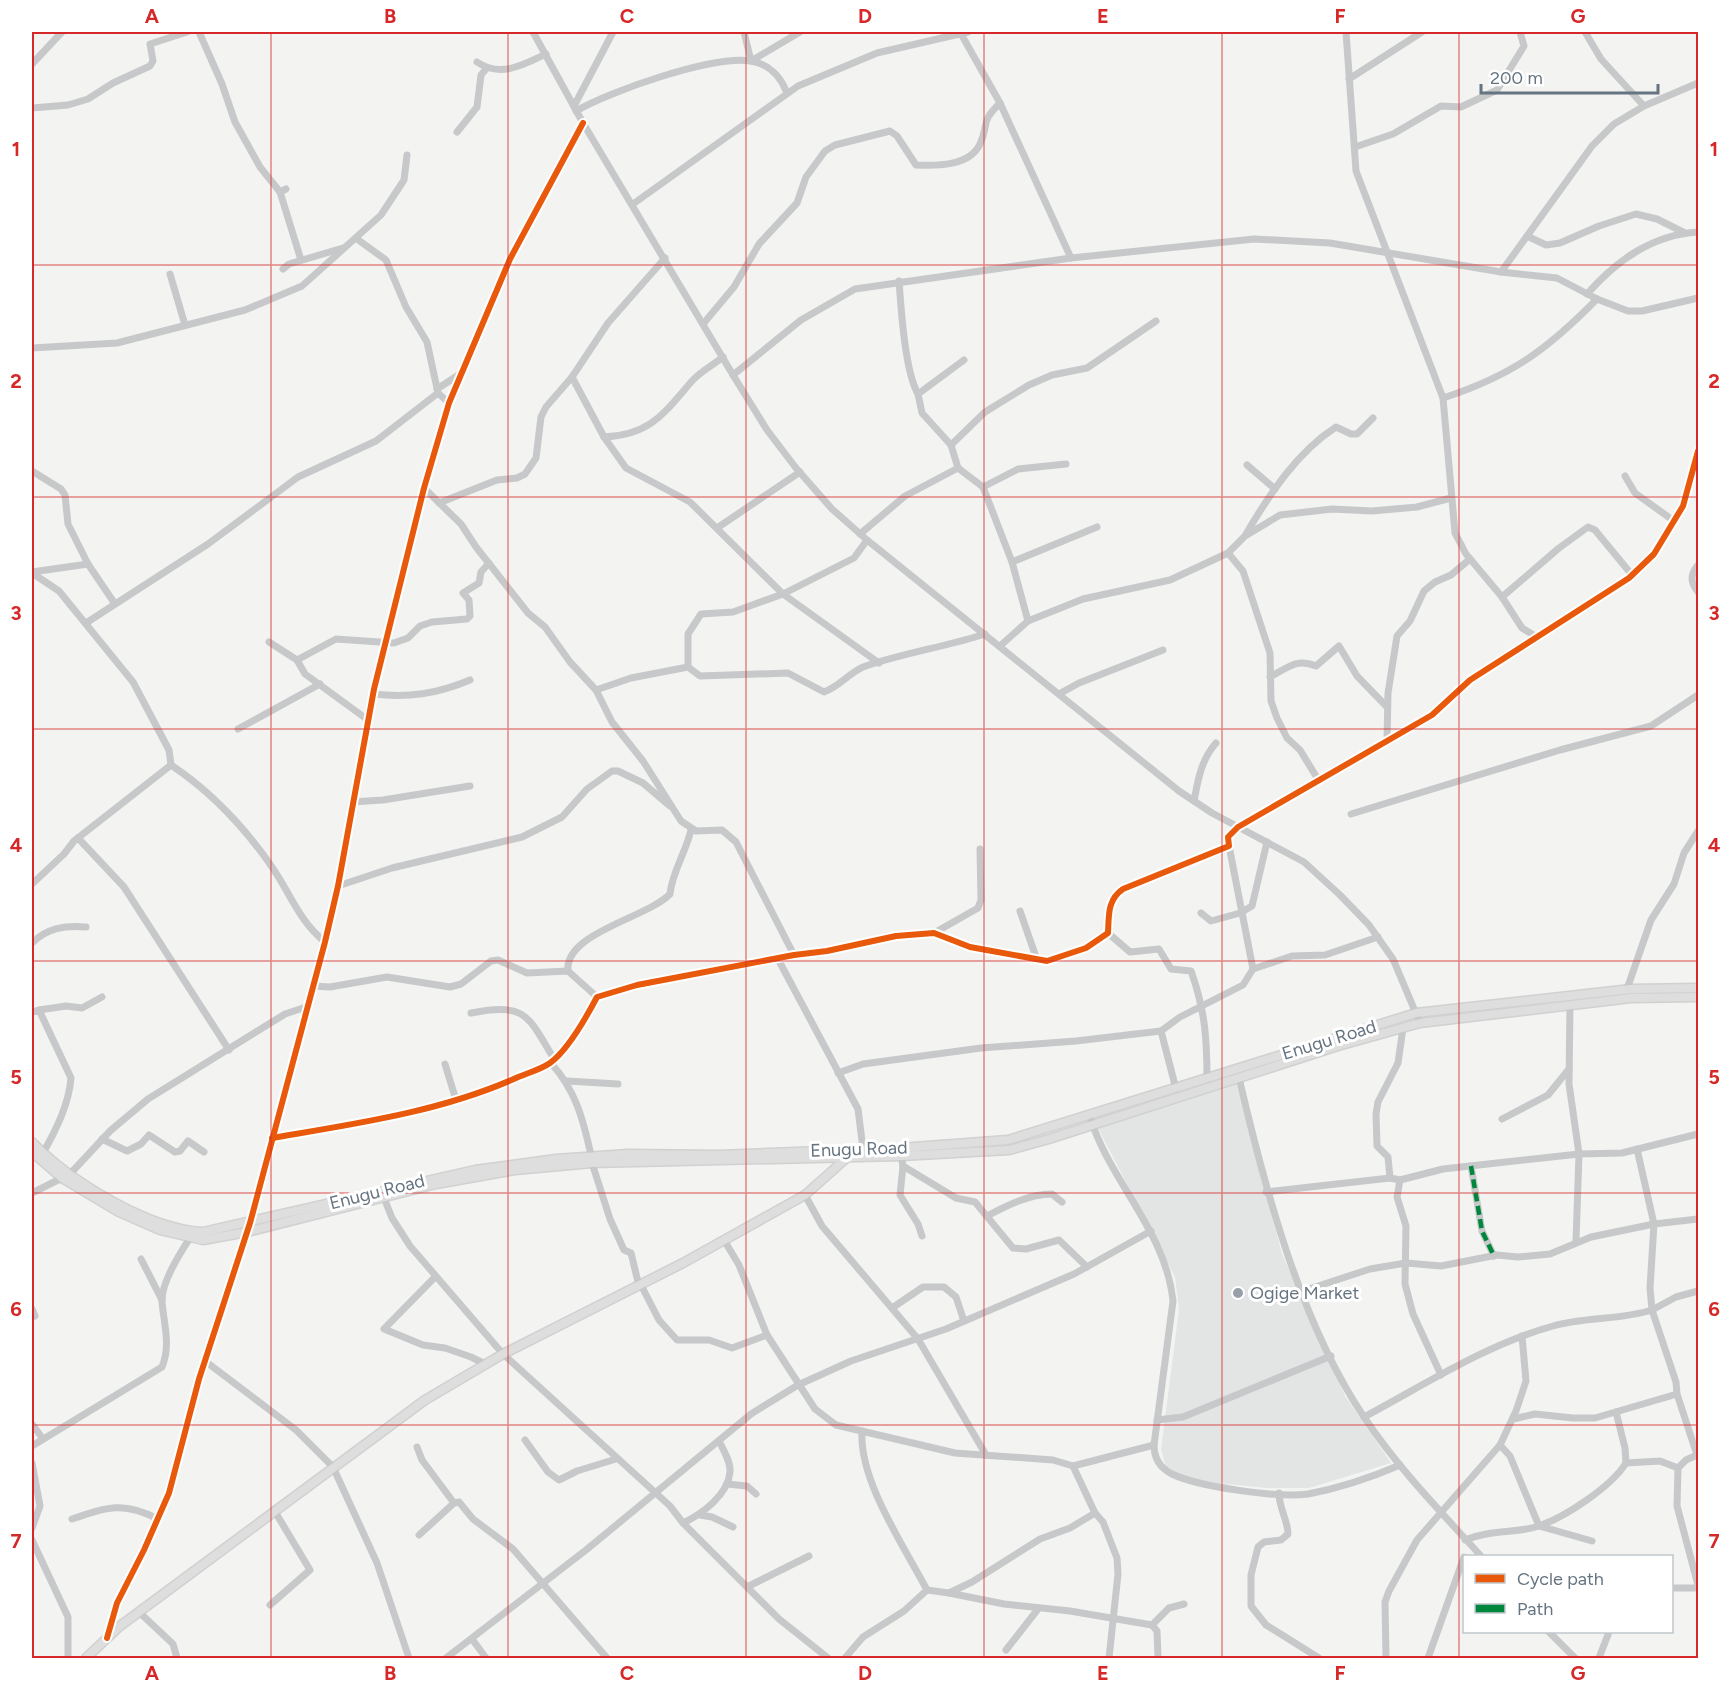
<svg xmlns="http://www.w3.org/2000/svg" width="1730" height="1690" font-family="Figtree,sans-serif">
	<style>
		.built { fill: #e3e5e4 }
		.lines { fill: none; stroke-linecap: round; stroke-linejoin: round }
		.major-casing { stroke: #d0d1d1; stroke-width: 11 }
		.minor { stroke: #c7c8c9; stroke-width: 7 }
		.major { stroke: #dddedd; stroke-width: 8 }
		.quiet { stroke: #00873e; stroke-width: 4.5; stroke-dasharray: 9 4.5; stroke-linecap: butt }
		.cycleway-casing { stroke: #fff; stroke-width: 10 }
		.cycleway { stroke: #e8590c; stroke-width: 6 }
		.grid { fill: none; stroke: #d62828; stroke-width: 1.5; stroke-opacity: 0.55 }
		.poi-dot { fill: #97a0a8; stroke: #fff; stroke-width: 2 }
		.labels { text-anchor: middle; stroke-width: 6; stroke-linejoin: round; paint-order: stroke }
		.street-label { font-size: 18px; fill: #657480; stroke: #fff }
		.poi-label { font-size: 18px; fill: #657480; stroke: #fff; text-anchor: start }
		.neatline { fill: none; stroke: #d62828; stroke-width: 2 }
		.grid-label { font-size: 20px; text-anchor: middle; font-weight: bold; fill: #d62828 }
	</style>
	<rect width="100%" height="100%" fill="#f3f3f1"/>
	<path class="built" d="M1236,1083L1282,1254L1345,1396L1391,1463L1309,1488H1266L1199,1481L1171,1472L1166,1467L1161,1450L1179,1309L1175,1277L1098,1128Z"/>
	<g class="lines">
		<g class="major-casing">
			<g id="major">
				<path d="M32,1142C70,1181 147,1229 203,1232L475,1170L556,1159L628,1154L720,1155L900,1148L1008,1140L1416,1013L1631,989L1698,988"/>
				<path d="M32,1152L62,1178L119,1212L160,1230L203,1240L247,1232L436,1184L515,1170L592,1163L901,1156L1009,1150L1049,1139L1338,1046L1420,1023L1631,998L1698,997"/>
				<path d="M86,1658L120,1626L425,1400L503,1354L683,1263L805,1195L850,1155"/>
			</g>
		</g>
		<g class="minor">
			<path d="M199,32L222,84L235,122L260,167L280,192"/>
			<path d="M533,32L583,123L733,375L767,430L796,468L832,509L867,540L1179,791L1212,813L1304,862L1340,895L1369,925L1393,959L1420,1023"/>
			<path d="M744,32L751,61L800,32"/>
			<path d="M960,32L1000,103L1071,258"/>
			<path d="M1346,32L1356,171L1443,398L1455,533L1466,554L1502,597L1522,628L1535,636"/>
			<path d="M1585,32L1601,59L1644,106"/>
			<path d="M477,62C500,78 523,65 546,54"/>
			<path d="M32,64L62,32"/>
			<path d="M1349,79L1422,32"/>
			<path d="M574,106L613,32"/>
			<path d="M32,108L68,105L88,99L113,83L150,66L153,61L150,44L187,32"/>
			<path d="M576,111C610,91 713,55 751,61C769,64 781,77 787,93"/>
			<path d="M457,132L477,107L481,75L486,69"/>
			<path d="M1355,147L1393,134L1441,106L1461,107L1497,90L1524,46L1520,32"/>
			<path d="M286,189L280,192L301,260"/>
			<path d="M633,204L798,86L877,53L968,32"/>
			<path d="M1527,236L1546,245L1560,243L1599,226L1636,214L1657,219L1685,233"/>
			<path d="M357,239L386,260L406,307L427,342L438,393L449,403"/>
			<path d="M283,269L289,264L343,248"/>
			<path d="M1501,272L1592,146L1614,124L1644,106L1698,83"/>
			<path d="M170,274L185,325"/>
			<path d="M899,281C901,308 905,372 918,394"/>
			<path d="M1587,294C1617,260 1652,235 1698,232"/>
			<path d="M703,324L734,287L759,244L797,203L806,177L825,151L835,145L890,131L897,136L916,165C937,166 970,166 980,144C990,122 979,124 1000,103"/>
			<path d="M32,348L117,343L245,310L302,286L381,215L404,180L407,155"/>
			<path d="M733,375L801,320L855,289L1071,258L1254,239L1330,243L1501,272L1557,278L1597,299L1628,311H1642L1698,298"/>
			<path d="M572,377L604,437L626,468L690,502L783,594L879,663"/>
			<path d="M437,389L460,374"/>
			<path d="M1443,398C1511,376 1547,350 1597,299"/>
			<path d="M604,437C651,435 664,413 692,381C700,372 713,365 723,357"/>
			<path d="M951,445L985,412L1029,385L1052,375L1087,368L1156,321"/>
			<path d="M1247,465L1275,489"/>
			<path d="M958,468L951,445L922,413L918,394L964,360"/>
			<path d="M32,471L61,489L65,495L68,524L88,564L115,604"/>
			<path d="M1625,476L1635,493L1674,521"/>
			<path d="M983,487L1018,469L1066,464"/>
			<path d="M424,488L461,524L476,547L528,613L545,627L570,662L596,690L612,722L643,761L681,821L696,831L722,830L736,842L794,955"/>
			<path d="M439,503L497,480L517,478L525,474L536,458L541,417L546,407L572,377L608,323L665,258"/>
			<path d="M717,528L800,472"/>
			<path d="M860,534L905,496L958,468L983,487L1012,562L1028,621"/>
			<path d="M1246,534C1269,495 1297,452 1336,427L1351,434H1357L1373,418"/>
			<path d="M867,540L854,558L783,594L733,612L701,614L688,634V667L700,676L788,673L824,692C839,687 849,673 863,667C903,653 945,647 985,634"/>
			<path d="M1228,553L1243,571L1270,653L1271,701L1277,718L1287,738L1300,750L1319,781"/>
			<path d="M1012,562L1097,527"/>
			<path d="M1698,565C1690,575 1690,582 1698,592"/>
			<path d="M32,572L88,564"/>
			<path d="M32,573L59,591L133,682L169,750L171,765C210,791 245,828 272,867C290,893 299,921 325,942"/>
			<path d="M1502,597L1559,548L1588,527L1595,530L1632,575"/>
			<path d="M86,623L208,544L298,477L376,441L438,393"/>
			<path d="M269,642L297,660L305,674L368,720"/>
			<path d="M1000,646L1028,621L1083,599L1170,580L1228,553L1245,536L1280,515L1332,509L1372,511L1417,507L1451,498"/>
			<path d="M297,660L336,639L394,643L408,638L420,626L432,622L467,619L470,616L469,600L463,593L479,583L481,572L489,563"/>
			<path d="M1270,677C1289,667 1296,658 1316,666L1339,646L1357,676L1387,707"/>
			<path d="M596,690L631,678L688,667"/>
			<path d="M373,694C408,698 437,694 470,680"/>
			<path d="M1059,694L1079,683L1163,650"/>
			<path d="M238,729L320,684"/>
			<path d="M1387,741L1388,693L1397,636L1410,621L1424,591L1435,582L1451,575L1470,559"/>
			<path d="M1194,801C1198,780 1201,760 1216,743"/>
			<path d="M352,802L383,800L470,786"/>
			<path d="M1351,814L1560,750L1651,726L1698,695"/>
			<path d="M78,838L124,887L229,1050"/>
			<path d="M32,884L64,854L74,841L171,765"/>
			<path d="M338,886L392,868L522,837L562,817L587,789L612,771H618L643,783L670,806"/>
			<path d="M1020,911L1037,960"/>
			<path d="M1201,913L1211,921L1240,913L1252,906L1267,842"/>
			<path d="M934,933L978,908L981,900L980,849"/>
			<path d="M1108,933L1130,952L1159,949L1171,969L1191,971C1205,1010 1207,1038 1207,1079"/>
			<path d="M32,943C47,928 65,925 86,927"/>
			<path d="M778,959L858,1109L863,1149"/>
			<path d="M1253,969L1292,956L1325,955L1378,937"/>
			<path d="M568,971C564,933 647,918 670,894C672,872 686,852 691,830"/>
			<path d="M312,986L330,987L387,977L450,987L461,984L491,961L498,960L527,973L568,971L597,997"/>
			<path d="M1627,989L1651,920L1674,884L1684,853L1698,831"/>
			<path d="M1570,1005L1569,1084L1579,1154L1576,1241"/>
			<path d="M39,1010L66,1006L82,1008L102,997"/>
			<path d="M32,1012L39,1010L71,1078C69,1104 56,1130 43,1153"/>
			<path d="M471,1013C526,1003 527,1014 554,1059"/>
			<path d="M1161,1031L1176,1089"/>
			<path d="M551,1063C576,1091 583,1119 591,1155"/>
			<path d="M445,1064L456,1100"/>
			<path d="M838,1073L863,1064L981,1048L1076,1041L1161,1031L1180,1017L1243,985L1253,969L1229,846"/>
			<path d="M1239,1078C1265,1189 1300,1322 1364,1417C1398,1468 1441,1512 1481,1556"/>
			<path d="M567,1081L618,1084"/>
			<path d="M1090,1117C1110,1182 1166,1231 1173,1301L1154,1445C1154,1458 1160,1468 1172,1474C1199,1487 1278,1498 1308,1494C1340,1488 1370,1478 1400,1465"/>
			<path d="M1502,1119L1548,1095L1569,1069"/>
			<path d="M272,1138C354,1124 440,1112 516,1078C527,1073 540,1070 550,1063C568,1050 587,1016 597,997L637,985L794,955L827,951L896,936L934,933L970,947L1047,961L1086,948L1108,933C1109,916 1107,900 1123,889L1229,846L1228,837L1238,827L1432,715L1470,680L1629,578L1654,554L1683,506L1698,451"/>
			<path d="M102,1139L127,1151L141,1144L149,1135L175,1152L180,1151L188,1141L204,1152"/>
			<path d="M901,1156L903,1166L900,1195L918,1224L922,1236"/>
			<path d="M592,1163L610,1219L624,1250L631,1253L639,1286"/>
			<path d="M903,1166L956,1198L975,1202L1013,1248L1026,1249L1059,1240L1087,1267"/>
			<path d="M1471,1166L1482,1231L1494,1256"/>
			<path d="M70,1174L110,1131L148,1099L285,1014L306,1007"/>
			<path d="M1390,1178L1388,1157L1377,1146L1376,1114L1378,1102L1398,1063L1403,1028"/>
			<path d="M1400,1180L1397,1197L1406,1226L1405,1284L1413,1314L1441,1375"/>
			<path d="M1266,1192L1390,1178L1400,1180L1443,1169L1579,1154L1622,1153L1698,1134"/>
			<path d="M32,1193L62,1178"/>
			<path d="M805,1195L822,1226L918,1339L986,1455"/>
			<path d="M384,1198L392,1218L410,1246L503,1354L670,1506L683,1523L779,1619L828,1658"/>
			<path d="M987,1216C1006,1206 1029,1194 1052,1194L1062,1202"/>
			<path d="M724,1240L739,1265L767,1335L815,1409L836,1425L955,1453L1053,1460L1073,1466L1154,1445"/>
			<path d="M141,1259L162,1300"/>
			<path d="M435,1277L384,1329L423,1345L445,1348L471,1357L485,1364"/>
			<path d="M641,1285L659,1320L677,1340H709L732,1348L767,1335"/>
			<path d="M1303,1291L1370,1269L1406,1263L1441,1266L1497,1255L1518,1257L1550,1254L1591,1237L1654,1224L1698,1219"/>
			<path d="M892,1308L923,1287H944L956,1297L964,1321"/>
			<path d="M32,1309L35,1316L32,1317"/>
			<path d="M205,1361L296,1430L333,1467L377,1563L409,1658"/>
			<path d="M1364,1417C1426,1384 1485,1345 1553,1326C1585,1317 1620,1320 1652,1310L1650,1288L1654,1224L1637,1149"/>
			<path d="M1513,1419L1535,1414L1573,1418H1595L1677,1394L1676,1382L1652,1310L1676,1297L1698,1291"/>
			<path d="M1157,1420L1183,1417L1331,1356"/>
			<path d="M32,1424L43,1439"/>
			<path d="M862,1431C859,1481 904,1546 927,1590"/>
			<path d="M525,1440L548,1472L559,1480L577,1471L616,1459"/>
			<path d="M1500,1445L1510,1456L1539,1526L1592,1541"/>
			<path d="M32,1446L162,1367C171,1345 164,1325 162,1302C161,1284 180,1253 190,1238"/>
			<path d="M417,1447L422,1460L454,1503L459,1502L473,1519L513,1549L607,1658"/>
			<path d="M32,1463L40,1506L32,1528"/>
			<path d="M1626,1463L1660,1461L1678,1468L1686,1460L1697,1455L1677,1394"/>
			<path d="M1073,1466L1095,1513L1103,1522L1117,1558L1118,1574L1109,1658"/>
			<path d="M1678,1468L1677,1506L1698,1585"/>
			<path d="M727,1484L747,1486L756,1494"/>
			<path d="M1279,1493C1279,1509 1288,1520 1288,1534L1281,1540L1264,1542L1258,1547L1251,1575V1606L1266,1625L1319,1658"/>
			<path d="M700,1515L712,1517L733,1527"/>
			<path d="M72,1519C107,1507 124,1501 158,1519"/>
			<path d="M683,1523C702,1514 728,1495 730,1472C731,1462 723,1449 719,1441"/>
			<path d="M419,1535L454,1503"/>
			<path d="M32,1540L68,1617V1658"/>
			<path d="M1465,1540C1492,1529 1515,1534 1539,1526C1565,1517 1611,1487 1626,1463L1625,1448L1616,1412"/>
			<path d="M747,1587L809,1556"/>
			<path d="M1672,1588H1698"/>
			<path d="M949,1593L1004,1604L1070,1611L1152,1625L1157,1631L1158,1658"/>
			<path d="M270,1605L310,1570L274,1510"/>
			<path d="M139,1612L173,1644L177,1658"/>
			<path d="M1152,1625L1169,1608L1184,1604"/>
			<path d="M1549,1632L1575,1658"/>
			<path d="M107,1638L117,1603L144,1550L169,1493L199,1379L250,1223L325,942L338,886L374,689L424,488L449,403L510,259L583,123"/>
			<path d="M472,1639L486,1658"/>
			<path d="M1006,1650L1038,1609"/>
			<path d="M446,1658L586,1550L751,1414L798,1385L851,1361L946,1329L1074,1274L1151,1231"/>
			<path d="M845,1658L863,1637L904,1611L927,1590L949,1593L972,1582L1040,1539L1070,1528L1095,1513"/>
			<path d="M1386,1658L1385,1602L1389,1591L1417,1540L1500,1445L1516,1411L1526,1381L1522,1336"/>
			<path d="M1428,1658L1464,1557"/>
			<path d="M1599,1658L1609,1632"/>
		</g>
		<use href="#major" class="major"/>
		<path class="quiet" d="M1471,1166L1482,1231L1494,1256"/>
		<g class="cycleway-casing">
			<g id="cycleway">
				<path d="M272,1138C354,1124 440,1112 516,1078C527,1073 540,1070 550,1063C568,1050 587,1016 597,997L637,985L794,955L827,951L896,936L934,933L970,947L1047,961L1086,948L1108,933C1109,916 1107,900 1123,889L1229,846L1228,837L1238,827L1432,715L1470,680L1629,578L1654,554L1683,506L1698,451"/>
				<path d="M107,1638L117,1603L144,1550L169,1493L199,1379L250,1223L325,942L338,886L374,689L424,488L449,403L510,259L583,123"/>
			</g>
		</g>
		<use href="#cycleway" class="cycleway"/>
	</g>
	<path class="grid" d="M271,32V1658M508,32V1658M746,32V1658M984,32V1658M1222,32V1658M1459,32V1658M32,265H1698M32,497H1698M32,729H1698M32,961H1698M32,1193H1698M32,1425H1698"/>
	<circle class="poi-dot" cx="1238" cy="1293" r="6"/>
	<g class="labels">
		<g class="street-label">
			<text transform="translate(1329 1040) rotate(-17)" y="6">Enugu Road</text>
			<text transform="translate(859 1149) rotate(-2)" y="6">Enugu Road</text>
			<text transform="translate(377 1192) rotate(-14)" y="6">Enugu Road</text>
		</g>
		<g class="poi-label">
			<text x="1250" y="1299">Ogige Market</text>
		</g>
	</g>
	<rect width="1730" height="1690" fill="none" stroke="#ffffff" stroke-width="66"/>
	<rect x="1463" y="1555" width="210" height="78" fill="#ffffff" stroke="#c1c7cc" stroke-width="1.5"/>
	<rect x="1475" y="1574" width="30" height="9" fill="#e8590c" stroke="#c1c7cc" stroke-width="1.5"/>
	<text x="1517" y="1585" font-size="18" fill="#657480">Cycle path</text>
	<rect x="1475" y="1604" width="30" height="9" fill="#00873e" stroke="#c1c7cc" stroke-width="1.5"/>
	<text x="1517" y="1615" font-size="18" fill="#657480">Path</text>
	<path d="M1481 84v9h177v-9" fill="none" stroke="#657480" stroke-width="3"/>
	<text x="1490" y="84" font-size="18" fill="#657480" stroke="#ffffff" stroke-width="4.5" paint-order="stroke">200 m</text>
	<rect x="33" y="33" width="1664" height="1624" class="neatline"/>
	<g class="grid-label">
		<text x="152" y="23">A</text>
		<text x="390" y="23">B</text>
		<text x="627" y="23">C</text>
		<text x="865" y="23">D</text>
		<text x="1103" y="23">E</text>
		<text x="1340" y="23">F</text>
		<text x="1578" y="23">G</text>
		<text x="16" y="156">1</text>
		<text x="1714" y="156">1</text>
		<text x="16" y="388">2</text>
		<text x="1714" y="388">2</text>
		<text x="16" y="620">3</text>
		<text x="1714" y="620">3</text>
		<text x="16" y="852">4</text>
		<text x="1714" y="852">4</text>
		<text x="16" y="1084">5</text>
		<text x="1714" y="1084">5</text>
		<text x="16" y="1316">6</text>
		<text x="1714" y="1316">6</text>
		<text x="16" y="1548">7</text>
		<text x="1714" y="1548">7</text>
		<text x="152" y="1680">A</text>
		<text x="390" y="1680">B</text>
		<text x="627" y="1680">C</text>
		<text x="865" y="1680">D</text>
		<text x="1103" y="1680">E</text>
		<text x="1340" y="1680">F</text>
		<text x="1578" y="1680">G</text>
	</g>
</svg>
